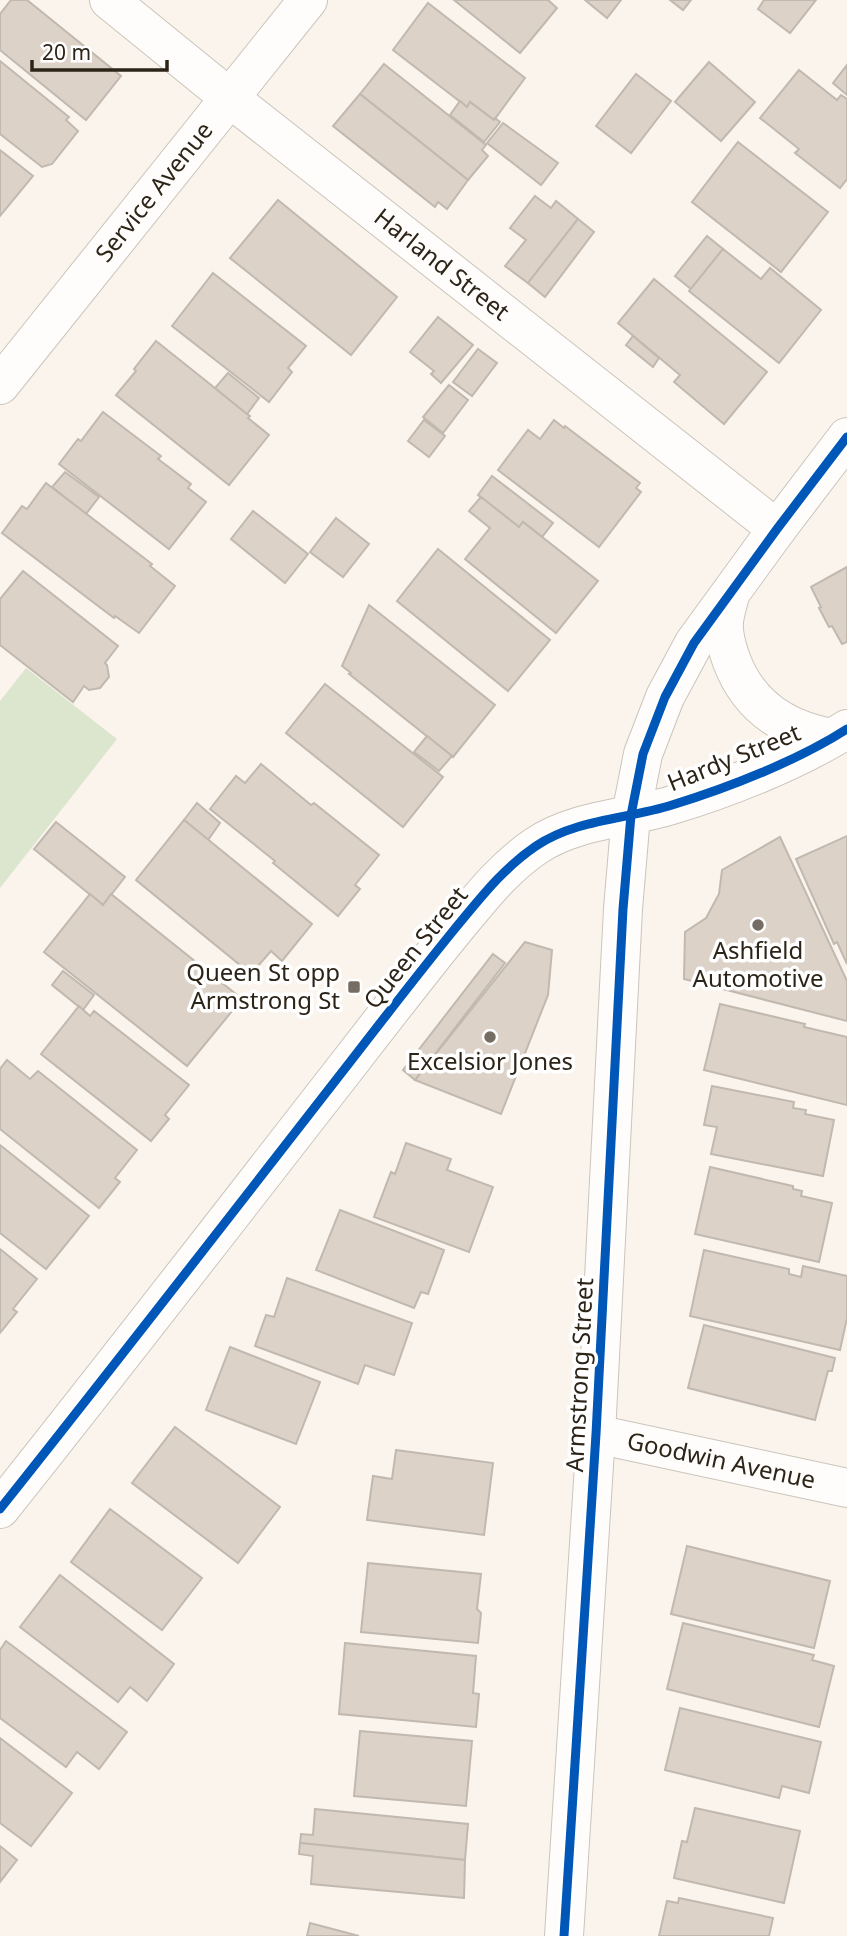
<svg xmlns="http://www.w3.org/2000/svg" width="847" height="1936" font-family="'Noto Sans',sans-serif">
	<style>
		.green { fill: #dce5cd }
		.building { fill: #ddd2c7; stroke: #c1b9b0; stroke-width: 2 }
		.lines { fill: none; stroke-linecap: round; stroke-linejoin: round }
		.minor-casing { stroke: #cbc4ba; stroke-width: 40 }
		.minor { stroke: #fefdfc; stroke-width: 38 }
		.cycleway-casing { stroke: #fff; stroke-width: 13 }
		.cycleway { stroke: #0057b8; stroke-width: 9 }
		.poi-dot { fill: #756d63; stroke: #fff; stroke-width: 2.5 }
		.labels { text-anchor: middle; stroke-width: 7; stroke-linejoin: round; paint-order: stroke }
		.street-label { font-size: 24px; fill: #2d2418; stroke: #fff }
		.poi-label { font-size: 24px; fill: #2d2418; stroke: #fff }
	</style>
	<rect width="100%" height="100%" fill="#faf4ed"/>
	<path class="green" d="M26,668L117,739L0,888V701Z"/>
	<g class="building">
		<path d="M11,0H27L121,76L86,120L0,50V14Z"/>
		<path d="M454,0H548L557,8L520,53Z"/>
		<path d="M585,0H621L607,18Z"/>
		<path d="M670,0H691L683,10Z"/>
		<path d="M764,0H816L790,33L758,9Z"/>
		<path d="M428,3L525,78L494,120L470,102L467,107L393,50Z"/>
		<path d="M0,61L69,117L66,120L78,131L52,164L42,167L0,134Z"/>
		<path d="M709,62L755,102L721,141L675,102Z"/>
		<path d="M384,64L486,145L482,150L488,156L468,180L360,94Z"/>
		<path d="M847,65V95L833,83Z"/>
		<path d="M799,70L837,100L841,95L847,99V179L840,188L795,153L799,149L760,118Z"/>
		<path d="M636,74L671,101L631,153L596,126Z"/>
		<path d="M360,94L468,180L447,209L438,202L435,207L333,126Z"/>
		<path d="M460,101L467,107L470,102L494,120L495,118L500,122L484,142L450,115Z"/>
		<path d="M503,123L558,163L541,185L487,143Z"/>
		<path d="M738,142L828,212L781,272L692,202Z"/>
		<path d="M0,150L33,176L0,216Z"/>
		<path d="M535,196L551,208L556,201L578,219L528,283L505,266L526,240L510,228Z"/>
		<path d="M278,200L397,297L351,355L230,258Z"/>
		<path d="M578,219L594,232L545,297L528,283Z"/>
		<path d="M707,236L723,249L691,289L675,276Z"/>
		<path d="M723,249L761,279L770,268L821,310L779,363L689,291Z"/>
		<path d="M213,273L306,346L288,368L292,372L269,402L172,326Z"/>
		<path d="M654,279L767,372L724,424L674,382L680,375L618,323Z"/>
		<path d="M438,317L473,345L441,383L431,374L434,371L410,352Z"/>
		<path d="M633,336L659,358L653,367L626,345Z"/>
		<path d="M156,341L250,416L248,418L269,435L229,485L116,395L136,371L134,369Z"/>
		<path d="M478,349L497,363L472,396L453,382Z"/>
		<path d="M228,373L259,398L247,414L215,388Z"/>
		<path d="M449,385L468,400L443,433L423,417Z"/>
		<path d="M103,412L161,456L158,459L191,484L188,488L206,502L169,549L59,464L78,439L81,441Z"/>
		<path d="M424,420L445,436L429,457L408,441Z"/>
		<path d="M554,420L564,428L565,426L640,483L636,488L641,492L599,547L498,470L528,430L540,439Z"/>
		<path d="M65,472L99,497L86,514L52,487Z"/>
		<path d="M492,476L553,523L542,537L523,522L519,527L478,495Z"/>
		<path d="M46,483L152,564L150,566L175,586L139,633L115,616L114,618L2,533L22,506L27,509Z"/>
		<path d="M481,497L519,527L523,522L598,581L556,633L465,559L490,528L469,511Z"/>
		<path d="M253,511L308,554L285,583L231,539Z"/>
		<path d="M336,518L369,544L343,577L310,552Z"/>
		<path d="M438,549L550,640L508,691L397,601Z"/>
		<path d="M847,567V642L842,644L832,626L829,627L819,608L821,607L811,587Z"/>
		<path d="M23,571L118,646L105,663L107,665L109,677L100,688L89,690L84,686L73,702L0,645V599Z"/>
		<path d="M369,605L495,705L453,757L349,674L351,673L342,666Z"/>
		<path d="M325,684L443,777L403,827L286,733Z"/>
		<path d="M427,736L452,756L439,771L414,752Z"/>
		<path d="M261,764L311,805L314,803L379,855L355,885L360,889L338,916L273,863L275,861L210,809L236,776L245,783Z"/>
		<path d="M197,803L220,823L208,840L184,820Z"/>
		<path d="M184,820L312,924L282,961L271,951L251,974L136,880Z"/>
		<path d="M56,822L125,877L103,905L34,849Z"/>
		<path d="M847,836V964L837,942L834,944L796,859Z"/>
		<path d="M780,837L847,981V1021L684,979L685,932L706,918L719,894L722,870Z"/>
		<path d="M90,894L103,905L111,894L242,999L187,1066L44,952Z"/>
		<path d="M525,942L552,950L548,995L501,1114L415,1080Z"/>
		<path d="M493,954L505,963L415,1080L403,1070Z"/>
		<path d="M63,971L94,995L83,1010L52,985Z"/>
		<path d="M720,1004L805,1024L804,1027L847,1037V1105L704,1070Z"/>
		<path d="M79,1006L90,1016L94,1011L189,1085L165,1115L169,1119L151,1141L41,1054Z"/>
		<path d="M7,1060L30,1079L38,1071L137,1150L115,1178L120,1182L99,1208L0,1129V1069Z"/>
		<path d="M712,1086L794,1102L793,1108L806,1110L805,1114L834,1120L823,1176L711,1154L717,1127L704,1125Z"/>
		<path d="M406,1143L451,1159L447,1170L493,1187L469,1252L374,1217L391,1172L395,1174Z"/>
		<path d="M0,1145L89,1216L46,1269L0,1233Z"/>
		<path d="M710,1167L793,1186V1189L802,1191L801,1196L832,1203L819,1262L695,1234Z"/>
		<path d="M340,1210L444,1250L428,1294L421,1292L414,1308L316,1270Z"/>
		<path d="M0,1249L37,1279L13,1309L17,1312L0,1333Z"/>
		<path d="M704,1250L789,1269V1274L801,1277L803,1266L847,1276V1318L840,1350L690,1316Z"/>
		<path d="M287,1278L412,1323L394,1375L365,1365L358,1384L255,1346L266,1315L274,1317Z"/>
		<path d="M704,1325L835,1358L832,1371H828L815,1420L688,1388Z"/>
		<path d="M230,1347L320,1382L296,1444L206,1410Z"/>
		<path d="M175,1427L280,1507L238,1563L132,1483Z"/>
		<path d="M396,1450L493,1463L484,1535L367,1520L373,1476L392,1479Z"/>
		<path d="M110,1509L202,1578L162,1630L71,1562Z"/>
		<path d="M687,1546L830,1581L814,1648L671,1614Z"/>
		<path d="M368,1563L481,1574L477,1609L481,1613L478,1643L361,1632Z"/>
		<path d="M60,1575L174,1664L147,1701L130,1687L118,1702L20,1627Z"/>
		<path d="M683,1623L814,1655L812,1660L834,1666L819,1727L667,1689Z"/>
		<path d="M6,1641L127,1732L99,1769L77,1752L66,1767L0,1718V1650Z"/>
		<path d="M345,1643L476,1656L473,1693L479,1694L476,1727L339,1714Z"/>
		<path d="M680,1708L821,1742L809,1793L782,1786L779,1798L665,1770Z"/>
		<path d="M360,1731L472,1741L466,1806L354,1796Z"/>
		<path d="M0,1738L72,1793L31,1846L0,1823Z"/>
		<path d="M695,1808L800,1831L784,1903L674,1878L682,1841L687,1842Z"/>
		<path d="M315,1809L468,1824L465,1860L300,1843L301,1834L313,1835Z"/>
		<path d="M300,1843L465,1860L464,1898L311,1884L313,1856L299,1854Z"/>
		<path d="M0,1846L17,1860L0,1882Z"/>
		<path d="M679,1898L773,1918L769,1936H659L667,1901L678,1903Z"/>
		<path d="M310,1923L359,1936H307Z"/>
	</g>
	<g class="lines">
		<g class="minor-casing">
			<g id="minor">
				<path id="s1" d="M109,0L231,99L777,529"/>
				<path id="s2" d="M0,385L308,0"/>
				<path d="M730,595C728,603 725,613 724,621C723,633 727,648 731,659C748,706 784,730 832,738"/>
				<path id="s3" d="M596,1434L847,1488"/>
				<path d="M0,1509C118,1361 233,1212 350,1062C384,1018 418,974 453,931C479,900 502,869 536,846C576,819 628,819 672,805C728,788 799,760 847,729"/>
				<path d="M564,1936L596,1434L623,909L631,815L643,754L665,697L694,643L777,529L847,437"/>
			</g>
		</g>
		<use href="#minor" class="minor"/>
		<g class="cycleway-casing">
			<g id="cycleway">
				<path d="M0,1509C118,1361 233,1212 350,1062C384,1018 418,974 453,931C479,900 502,869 536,846C576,819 628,819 672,805C728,788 799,760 847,729"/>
				<path d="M564,1936L596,1434L623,909L631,815L643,754L665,697L694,643L777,529L847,437"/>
			</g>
		</g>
		<use href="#cycleway" class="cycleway"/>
	</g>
	<g class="poi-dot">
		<circle cx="758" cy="925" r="7"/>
		<rect x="347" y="980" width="14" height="14" rx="3.5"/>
		<circle cx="490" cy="1037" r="7"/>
	</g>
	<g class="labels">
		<g class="street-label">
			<text dy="8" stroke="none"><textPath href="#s2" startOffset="247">Service Avenue</textPath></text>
			<text dy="8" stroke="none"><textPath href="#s1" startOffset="425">Harland Street</textPath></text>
			<text transform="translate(734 758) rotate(-22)" y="8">Hardy Street</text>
			<text transform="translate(416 948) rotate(-51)" y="8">Queen Street</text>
			<text transform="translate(580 1375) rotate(-87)" y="8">Armstrong Street</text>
			<text dy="8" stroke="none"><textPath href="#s3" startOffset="128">Goodwin Avenue</textPath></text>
		</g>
		<g class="poi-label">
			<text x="758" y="959">Ashfield<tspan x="758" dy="28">Automotive</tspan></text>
			<text x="340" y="981" text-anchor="end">Queen St opp<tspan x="340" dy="28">Armstrong St</tspan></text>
			<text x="490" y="1070">Excelsior Jones</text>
		</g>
	</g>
	<path d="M32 60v10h135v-10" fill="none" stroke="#2d2418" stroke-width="3.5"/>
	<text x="42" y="60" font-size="21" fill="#2d2418" stroke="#ffffff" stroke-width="5" paint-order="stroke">20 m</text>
</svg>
